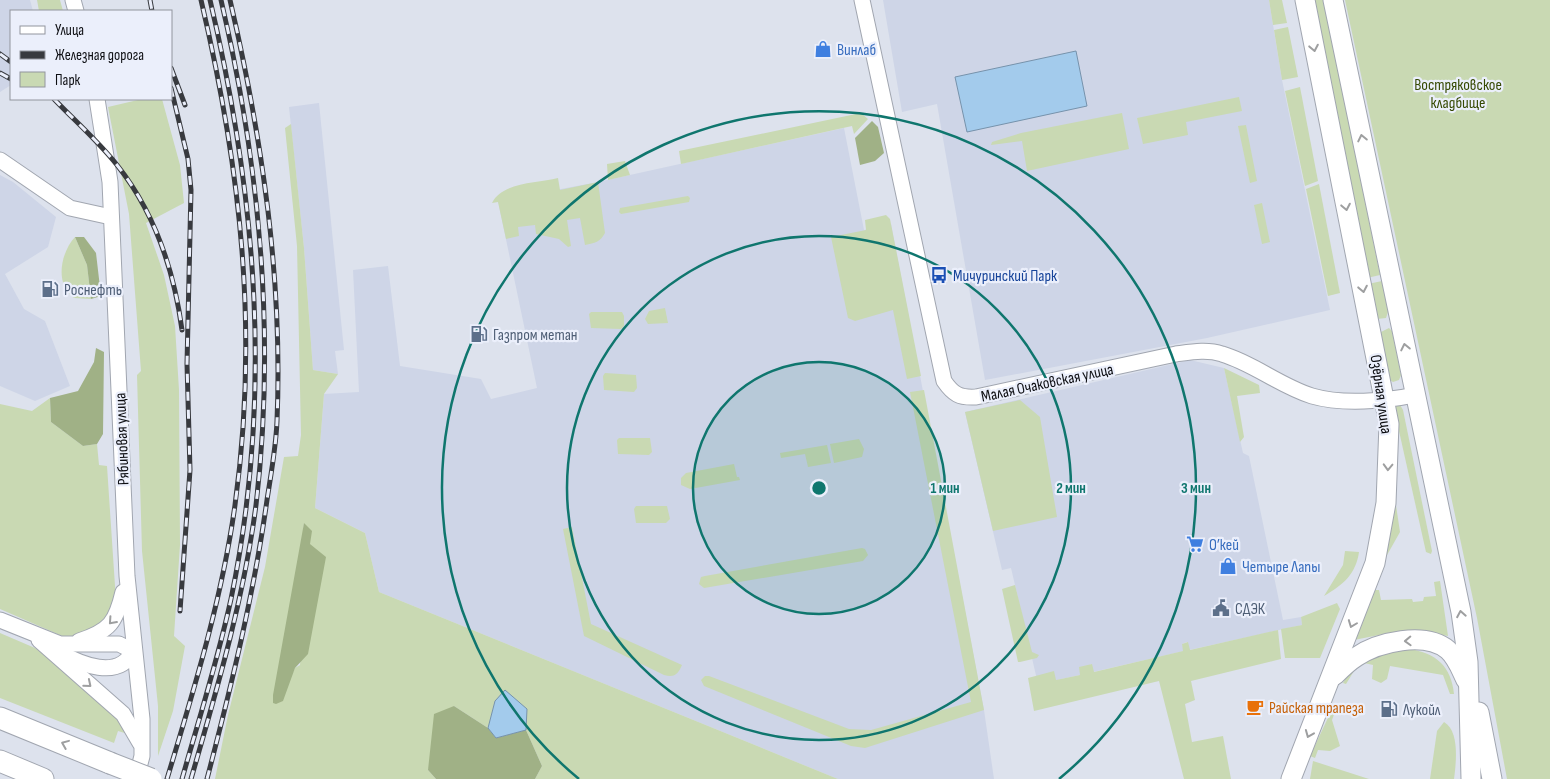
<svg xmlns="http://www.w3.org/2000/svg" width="1550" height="779" font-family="'Sofia Sans Condensed',sans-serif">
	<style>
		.built { fill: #ced5e7 }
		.green { fill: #c9d9b3; fill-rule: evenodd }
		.forest { fill: #a0b186 }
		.water { fill: #a3cbec; stroke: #7692ab }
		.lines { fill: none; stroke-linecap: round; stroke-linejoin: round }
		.minor-casing { stroke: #a1a6b0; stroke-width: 17 }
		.major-casing { stroke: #a1a6b0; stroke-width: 21 }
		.highway-casing { stroke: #a1a6b0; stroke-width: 23 }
		.minor { stroke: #fff; stroke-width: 15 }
		.major { stroke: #fff; stroke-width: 19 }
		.highway { stroke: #fff; stroke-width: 21 }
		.rail-casing { stroke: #383a3f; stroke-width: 5 }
		.rail { stroke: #ebeffb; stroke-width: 3; stroke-dasharray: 9; stroke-linecap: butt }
		.highway-bridge-casing { stroke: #a1a6b0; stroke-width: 23; stroke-linecap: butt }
		.highway-bridge { stroke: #fff; stroke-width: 21 }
		.oneway { stroke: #9e9fa0 }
		.ring { fill: none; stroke: #0f766e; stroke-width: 2.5 }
		.labels { text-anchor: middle; stroke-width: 4.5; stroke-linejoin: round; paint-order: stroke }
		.shop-label { font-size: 16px; fill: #366cbe; stroke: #ebeffb; text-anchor: start }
		.park-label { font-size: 16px; fill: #364a03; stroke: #ebeffb }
		.transit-label { font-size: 16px; fill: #164399; stroke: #ebeffb; text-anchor: start }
		.service-label { font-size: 16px; fill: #4e5e75; stroke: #ebeffb; text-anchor: start }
		.street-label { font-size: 16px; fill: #0d0e12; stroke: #ebeffb }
		.food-label { font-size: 16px; fill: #c56008; stroke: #ebeffb; text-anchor: start }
		.centre { fill: #0f766e; stroke: #ebeffb; stroke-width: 2.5 }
		.ring-label { font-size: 15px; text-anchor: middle; font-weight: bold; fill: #0f766e; stroke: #ebeffb; stroke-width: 4.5; stroke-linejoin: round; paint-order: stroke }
	</style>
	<rect width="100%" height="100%" fill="#dde2ed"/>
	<g class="built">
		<path d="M0,0H30L33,11H11V85L0,92Z"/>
		<path d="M883,0H1269L1282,80L1330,310L1207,338L985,380L937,104L902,112Z"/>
		<path d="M319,103L344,350L335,351L338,374L313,370L304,248L289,107Z"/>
		<path d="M844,128L864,230L891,224L984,710L994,779H838L379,592L365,533L315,508L324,394L359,392L353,270L388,266L400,366L481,379L491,399L537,388L498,201L598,182Z"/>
		<path d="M0,175L13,182L56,217L48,247L5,274L24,309L45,321L70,386L35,401L0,386Z"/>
		<path d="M1190,360L1224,368L1243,453L1249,456L1283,620L1301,617L1302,625L1189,650L1187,642L1182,644L1184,651L1093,672L1091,664L1080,675L1038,684L1011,568L1002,570L965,412Z"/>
	</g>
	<g class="green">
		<path d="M37,0H60L63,11H39Z"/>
		<path d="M1269,0H1282L1287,23L1273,25Z"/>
		<path d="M1310,0H1324L1380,275L1367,278Z"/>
		<path d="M1345,0H1550V779H1507L1477,618Z"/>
		<path d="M1288,27L1298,77L1282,80L1274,30Z"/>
		<path d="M1300,87L1318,181L1305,186L1285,91Z"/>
		<path d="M1239,97L1242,111L1186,122L1188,135L1143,144L1137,118Z"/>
		<path d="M142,99H162L180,165L184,203L146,223L164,275L175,326L179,390L180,545L174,636L185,646L173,711L158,756V706L142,551L137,375L141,371L129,214L108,107Z"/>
		<path d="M1122,113L1129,149L1027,171L1022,141L991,145L992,142L1021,133Z"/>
		<path d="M856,114H862L868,119L854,134L852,126L681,164L679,151Z"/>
		<path d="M291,124L304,248L313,370L338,374L324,394L315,508L365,533L379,592L838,779H535L542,766L526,730L527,709L495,701L488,728L454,706L428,770L436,779H215L228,715L265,567L284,457L298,456L301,435L297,246L285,128ZM304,523L309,544L300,665L295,668L288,682Z"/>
		<path d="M1246,125L1257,181L1250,183L1238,126Z"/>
		<path d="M625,161L630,175L608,180L607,164Z"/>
		<path d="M558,178L560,190L598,182L605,233C600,242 595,243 585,245L580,218L567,220L571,246L568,247L559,239L536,234L535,225L518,227L519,236L506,239L498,202L492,203C502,182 538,183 558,178Z"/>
		<path d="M1319,184L1340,293L1328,296L1306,189Z"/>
		<path d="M688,196L690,198L689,202L621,214L619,212L620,208Z"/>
		<path d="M1262,203L1270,242L1262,244L1254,205Z"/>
		<path d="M886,215L890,219L921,376L907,379L893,310L855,321L848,318L831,237L866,230L865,220Z"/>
		<path d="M75,237L87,265L91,299L74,298C54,284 61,252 75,237Z"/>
		<path d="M1382,281L1388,312L1386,318L1377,319L1368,284Z"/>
		<path d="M665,308L668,323L648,324L645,319L649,311Z"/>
		<path d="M591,312H622L624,316V326L621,329L591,328L589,314Z"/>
		<path d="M1389,328L1392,331L1401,375L1399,380L1393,382L1388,379L1379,333Z"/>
		<path d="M1224,368L1259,385L1260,393L1237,396L1244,437L1240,442Z"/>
		<path d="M605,373L636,375L637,388L634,392L604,390L603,376Z"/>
		<path d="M924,390L984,710L865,748L851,746L704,686L701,680L705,676H709L849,729L871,730L971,702L910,392Z"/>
		<path d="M50,398L51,422L83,446L97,444L99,465L107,466L116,601C107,621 86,639 62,636L0,609V404L32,411Z"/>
		<path d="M1020,400L1040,417L1057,517L993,531L965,412Z"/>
		<path d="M1399,403L1403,410L1432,551L1431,554L1426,552L1393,404Z"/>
		<path d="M619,438H650L652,452L649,455L618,454L617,440Z"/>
		<path d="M859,439L864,449L862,457L834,463L830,444Z"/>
		<path d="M827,445L831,463L808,467L805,454L781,458L780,453Z"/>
		<path d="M734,464L737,477H739L740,480L690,489L681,485V478L686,473Z"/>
		<path d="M1394,492L1400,532L1382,564Z"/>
		<path d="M636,506H667L670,519L666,523H636L634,509Z"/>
		<path d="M572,527L591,624L682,665C678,674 675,678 664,675L584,636L563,529Z"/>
		<path d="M862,548L865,549L868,555L863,561L704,588L699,584L701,577L705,576Z"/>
		<path d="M1345,551L1359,552C1356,574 1343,585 1324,596L1343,565Z"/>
		<path d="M1440,581L1448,636L1419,631L1394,632L1354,640L1373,590H1379L1381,600L1412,599L1413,602L1423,601L1424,597L1436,596L1434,582Z"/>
		<path d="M1015,585L1032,652L1039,655L1037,658L1020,662H1018L1002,589Z"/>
		<path d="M1337,603L1340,609L1320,658H1285L1281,629L1302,625L1301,617Z"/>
		<path d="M1278,630L1281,659L1191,681L1195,700L1185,704L1192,742L1223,736L1231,779H1184L1159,681L1034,711L1028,678L1054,671L1056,680L1080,675L1079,667L1092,664L1094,672L1183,651L1182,644L1188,642L1190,650Z"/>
		<path d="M0,633L35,648L49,657L122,719L128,734L118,731L114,743L0,698Z"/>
		<path d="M1409,649C1436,653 1451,666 1454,694H1450L1443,675L1390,666L1387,679L1381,683L1372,679L1373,665L1364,663L1354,671L1346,684L1343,683C1356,658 1384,653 1409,649Z"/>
		<path d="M1334,705L1337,706L1332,720L1340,746L1330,751L1318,750L1315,758L1310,756Z"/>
		<path d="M1444,722C1460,731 1456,764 1454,779H1430L1437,731Z"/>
		<path d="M1313,761L1369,779H1310Z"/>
	</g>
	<g class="forest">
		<path d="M872,121L878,127L884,153L875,161L860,165L855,138Z"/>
		<path d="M75,237H84L96,253L101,296L91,299L87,265Z"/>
		<path d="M96,348L104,352L103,434L97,444L83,446L51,422L50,398L78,391L94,362Z"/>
		<path d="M304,523L312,531L310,544L326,557L308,654L295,668L283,701L276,704L273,703V695Z"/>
		<path d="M454,706L488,728L496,738L526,730L542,766L535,779H436L428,770L434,714Z"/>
	</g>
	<g class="water">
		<path d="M1076,51L1087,106L967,132L955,77Z"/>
		<path d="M505,690L527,709L526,730L496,738L488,728L495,701Z"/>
	</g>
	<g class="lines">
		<g class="minor-casing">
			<g id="minor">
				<path d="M73,0L76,11"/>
				<path d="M862,0L944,381C953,394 959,398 976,397L1176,354C1191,352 1207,349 1222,354C1253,363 1280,386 1312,396C1343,405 1385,401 1415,395"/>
				<path d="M97,99L110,182L127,576L142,719V756L136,779"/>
				<path d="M0,160L70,208L111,217"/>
				<path d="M0,620L60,644H119L133,651"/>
				<path d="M39,640L123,714L140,743"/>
				<path d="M79,641C110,631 116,622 123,592"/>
				<path d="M59,652C80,664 119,681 133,651"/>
			</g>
		</g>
		<g class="major-casing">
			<g id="major">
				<path d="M1333,0L1461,612L1468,662L1471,779"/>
				<path d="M1335,675C1342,668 1348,662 1356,657C1378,642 1425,631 1448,650C1457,658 1461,670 1466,680"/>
				<path d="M1479,712L1492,779"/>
				<path d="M1291,779L1375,563L1386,503L1389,424L1305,0"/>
			</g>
		</g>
		<g class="highway-casing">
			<g id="highway">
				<path d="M0,718L110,763"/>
				<path d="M0,761L43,779"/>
			</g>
		</g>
		<use href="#minor" class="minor"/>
		<use href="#major" class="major"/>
		<use href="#highway" class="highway"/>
		<g class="rail-casing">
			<g id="rail">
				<path d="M150,0L152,11"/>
				<path d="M0,54L11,62"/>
				<path d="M171,68L185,105"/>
				<path d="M0,73L11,79"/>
				<path d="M171,88L188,159L191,190L187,364L190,470L180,611"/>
				<path d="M54,99C75,121 98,141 117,165C155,213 174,270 182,330"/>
				<path d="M167,779C194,689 222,599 235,505C259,331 241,170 201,0"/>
				<path d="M182,779C199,719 218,659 231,599C273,397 257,199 210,0"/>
				<path d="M191,779C217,689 244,598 256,505C276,335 260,166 221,0"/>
				<path d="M207,779C231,687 254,594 267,500C271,474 276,447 277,421C283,279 262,138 230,0"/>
			</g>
		</g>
		<use href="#rail" class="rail"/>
		<g class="highway-bridge-casing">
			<path id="highway-bridge" d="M110,763L151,779"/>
		</g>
		<use href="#highway-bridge" class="highway-bridge"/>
	</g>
	<defs><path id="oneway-chevron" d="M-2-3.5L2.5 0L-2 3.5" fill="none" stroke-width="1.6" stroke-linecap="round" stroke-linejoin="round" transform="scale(1.25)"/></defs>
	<g class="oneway">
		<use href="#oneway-chevron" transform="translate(1314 48) rotate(79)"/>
		<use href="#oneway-chevron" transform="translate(1362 138) rotate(-102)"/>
		<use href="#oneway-chevron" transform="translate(1346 207) rotate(79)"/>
		<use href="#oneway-chevron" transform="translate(1363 289) rotate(79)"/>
		<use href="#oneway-chevron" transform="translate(1405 347) rotate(-102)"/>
		<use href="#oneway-chevron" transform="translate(1388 467) rotate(92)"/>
		<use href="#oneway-chevron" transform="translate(1461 614) rotate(-100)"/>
		<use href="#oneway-chevron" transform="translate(112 621) rotate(132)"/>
		<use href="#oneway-chevron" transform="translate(1352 624) rotate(111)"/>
		<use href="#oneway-chevron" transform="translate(1408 641) rotate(178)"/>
		<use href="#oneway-chevron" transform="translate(88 684) rotate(40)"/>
		<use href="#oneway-chevron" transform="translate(1309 734) rotate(112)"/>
		<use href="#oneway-chevron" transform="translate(65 744) rotate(-158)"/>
	</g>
	<circle cx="819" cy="488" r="126" fill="#0f766e" fill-opacity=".12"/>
	<g class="ring">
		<circle cx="819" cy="488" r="126"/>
		<circle cx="819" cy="488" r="252"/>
		<path d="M579 779A377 377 0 1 1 1059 779"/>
	</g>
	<defs>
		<g id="shop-bare" transform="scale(1.35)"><path d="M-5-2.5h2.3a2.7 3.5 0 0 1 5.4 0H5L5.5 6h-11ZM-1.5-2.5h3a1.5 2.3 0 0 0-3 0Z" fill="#3f7fe0" stroke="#ebeffb" stroke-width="2.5" paint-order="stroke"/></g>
		<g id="bus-bare" transform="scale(1.35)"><path d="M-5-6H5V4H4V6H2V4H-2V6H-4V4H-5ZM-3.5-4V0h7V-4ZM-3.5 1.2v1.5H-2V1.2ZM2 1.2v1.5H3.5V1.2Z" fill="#1a4fb4" stroke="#ebeffb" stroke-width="2.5" paint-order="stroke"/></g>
		<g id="fuel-bare" transform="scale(1.35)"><path d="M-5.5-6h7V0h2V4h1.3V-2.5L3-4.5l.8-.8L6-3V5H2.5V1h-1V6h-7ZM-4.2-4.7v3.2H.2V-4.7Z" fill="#5c6f8a" stroke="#ebeffb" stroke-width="2.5" paint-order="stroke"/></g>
		<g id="supermarket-bare" transform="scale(1.35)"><path d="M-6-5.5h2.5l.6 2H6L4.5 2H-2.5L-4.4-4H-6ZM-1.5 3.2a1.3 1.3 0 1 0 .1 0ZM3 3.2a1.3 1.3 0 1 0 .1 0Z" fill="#3f7fe0" stroke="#ebeffb" stroke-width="2.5" paint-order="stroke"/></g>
		<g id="civic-bare" transform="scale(1.35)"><path d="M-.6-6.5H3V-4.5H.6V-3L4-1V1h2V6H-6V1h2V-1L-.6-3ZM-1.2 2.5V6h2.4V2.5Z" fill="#5c6f8a" stroke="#ebeffb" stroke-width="2.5" paint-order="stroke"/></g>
		<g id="cafe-bare" transform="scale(1.35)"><path d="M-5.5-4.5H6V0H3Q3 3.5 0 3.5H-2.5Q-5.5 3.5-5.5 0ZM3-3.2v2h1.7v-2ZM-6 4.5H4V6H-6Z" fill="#e8710a" stroke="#ebeffb" stroke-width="2.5" paint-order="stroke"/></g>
	</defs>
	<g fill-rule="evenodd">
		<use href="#shop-bare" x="823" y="49"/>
		<use href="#bus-bare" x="939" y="275"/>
		<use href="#fuel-bare" x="50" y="289"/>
		<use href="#fuel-bare" x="479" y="334"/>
		<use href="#supermarket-bare" x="1195" y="544"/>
		<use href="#shop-bare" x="1228" y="566"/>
		<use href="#civic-bare" x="1221" y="608"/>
		<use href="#cafe-bare" x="1255" y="707"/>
		<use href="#fuel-bare" x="1389" y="709"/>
	</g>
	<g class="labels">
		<g class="shop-label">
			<text x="837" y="55">Винлаб</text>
			<text x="1209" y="550">О’кей</text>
			<text x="1242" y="572">Четыре Лапы</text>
		</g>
		<g class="park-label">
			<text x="1458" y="90">Востряковское<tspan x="1458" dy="18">кладбище</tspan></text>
		</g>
		<g class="transit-label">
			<text x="953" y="281">Мичуринский Парк</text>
		</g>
		<g class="service-label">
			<text x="64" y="295">Роснефть</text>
			<text x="493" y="340">Газпром метан</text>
			<text x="1235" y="614">СДЭК</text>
			<text x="1403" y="715">Лукойл</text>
		</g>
		<g class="street-label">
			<text transform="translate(1047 382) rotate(-12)" y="6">Малая Очаковская улица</text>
			<text transform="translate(1382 394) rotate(82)" y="6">Озёрная улица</text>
			<text transform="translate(121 439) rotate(-92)" y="6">Рябиновая улица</text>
		</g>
		<g class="food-label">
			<text x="1269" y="713">Райская трапеза</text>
		</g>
	</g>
	<circle cx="819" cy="488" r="8" class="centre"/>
	<g class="ring-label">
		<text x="945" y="493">1 мин</text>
		<text x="1071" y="493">2 мин</text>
		<text x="1196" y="493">3 мин</text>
	</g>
	<rect x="10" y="10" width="162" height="90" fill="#ebeffb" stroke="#92959e"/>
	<rect x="20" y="26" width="25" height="8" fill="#ffffff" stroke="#92959e"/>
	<text x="55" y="35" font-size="15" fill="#0d0e12">Улица</text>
	<rect x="20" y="51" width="25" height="8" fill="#383a3f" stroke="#92959e"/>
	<text x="55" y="60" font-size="15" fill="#0d0e12">Железная дорога</text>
	<rect x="20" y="72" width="25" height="15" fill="#c9d9b3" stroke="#92959e"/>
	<text x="55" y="85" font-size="15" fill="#0d0e12">Парк</text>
</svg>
